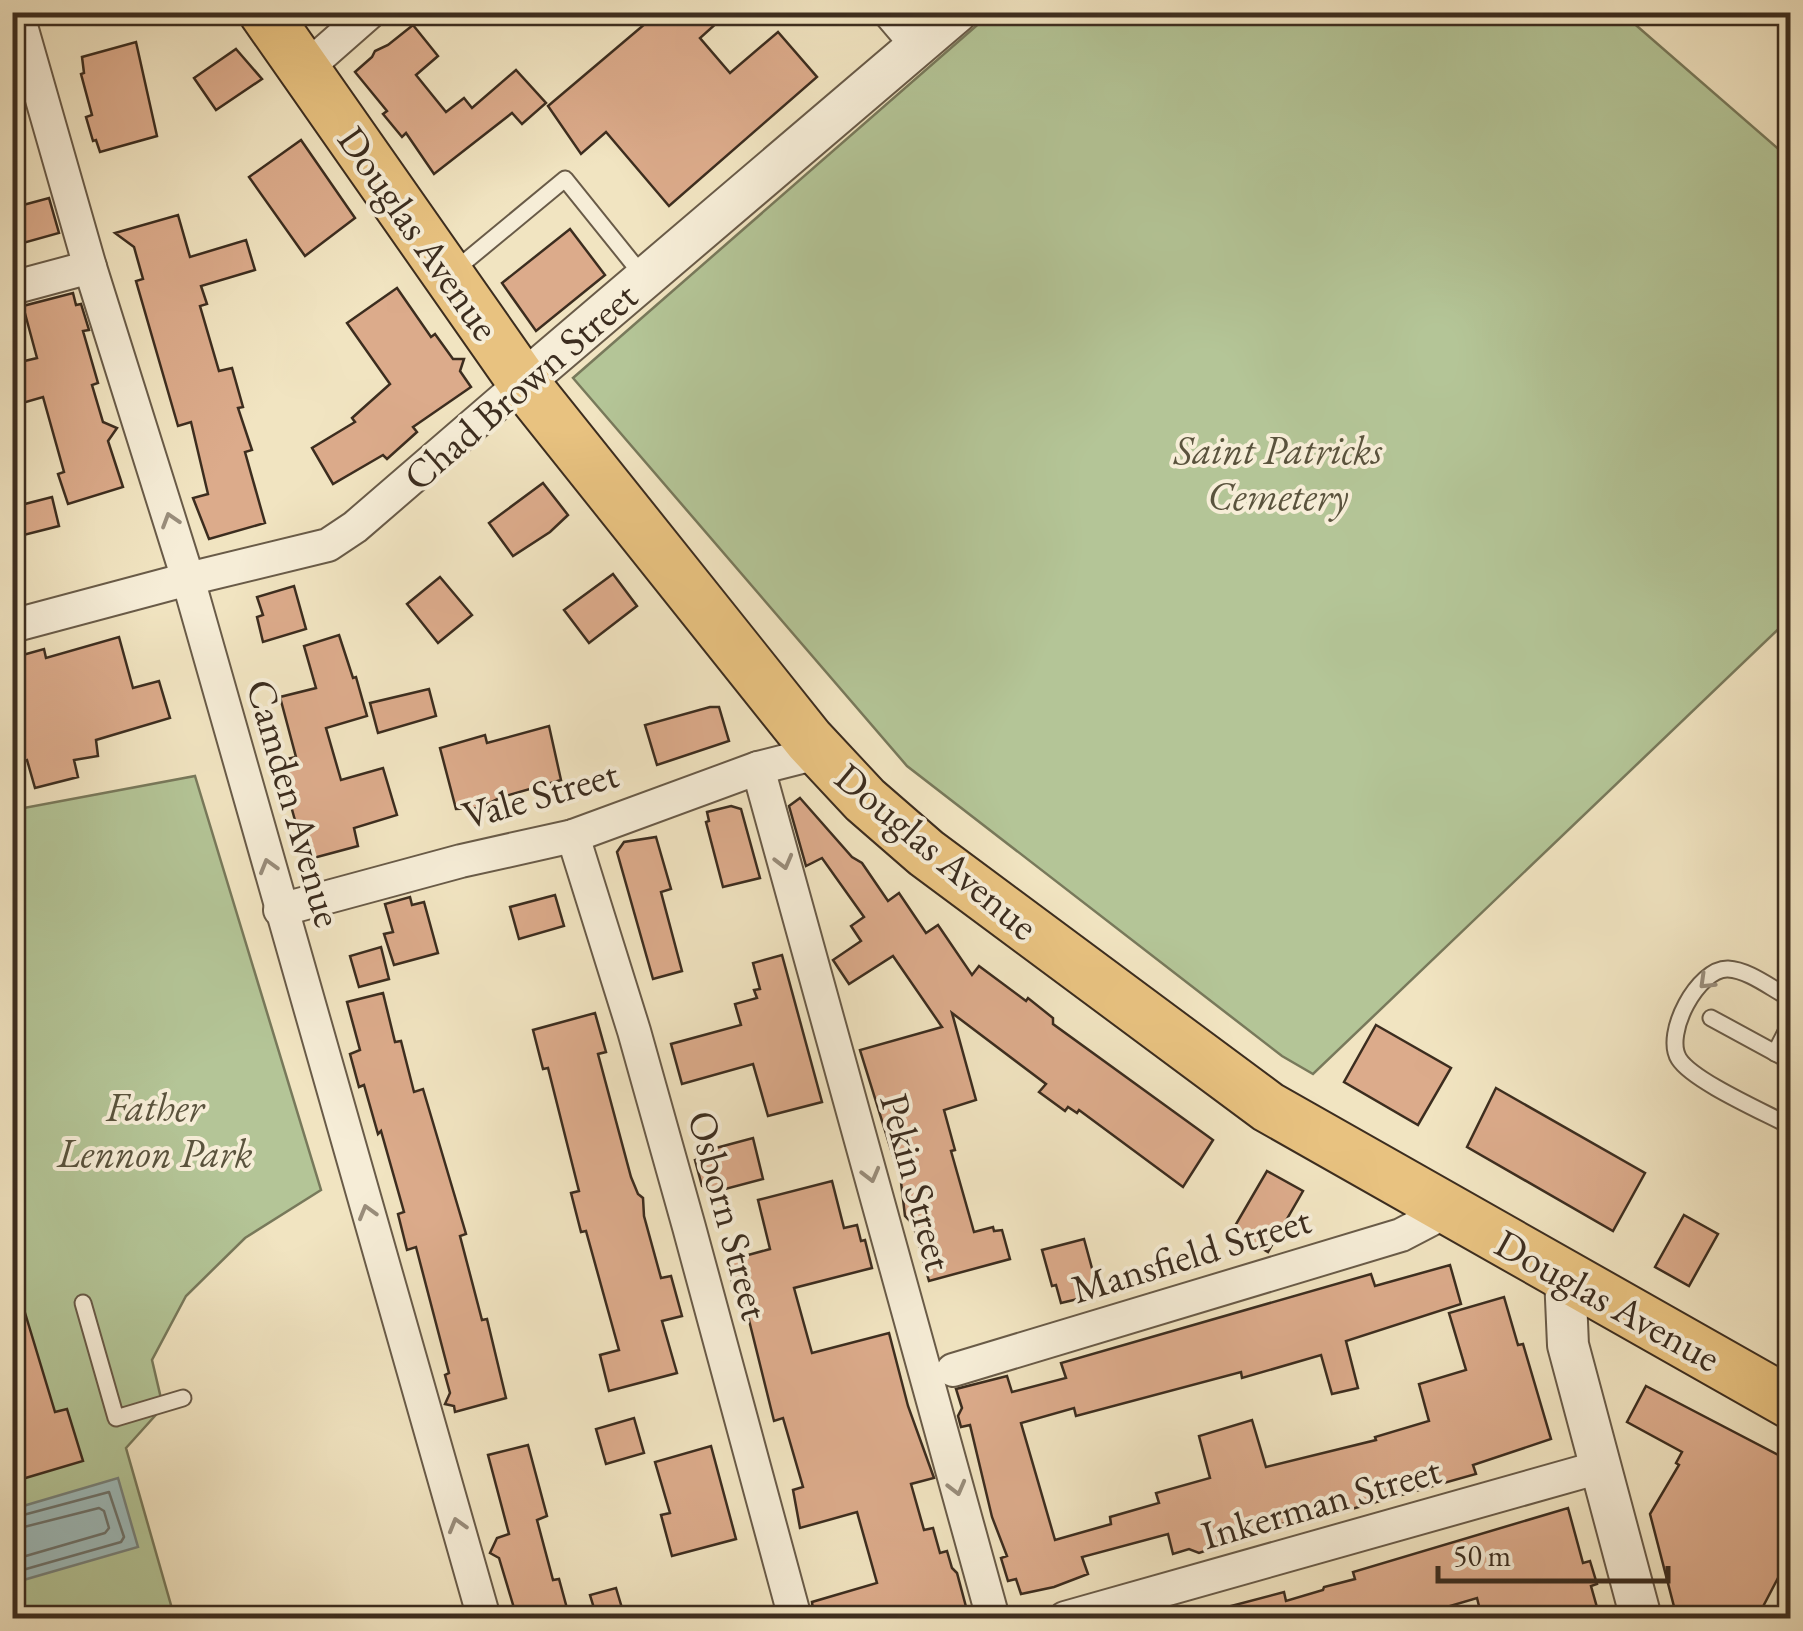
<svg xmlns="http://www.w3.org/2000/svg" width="1803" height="1631" font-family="'EB Garamond',serif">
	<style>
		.green { fill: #b4c597; stroke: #78795b; stroke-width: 2.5 }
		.water { fill: #9ebcbc; stroke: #77837d; stroke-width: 2.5 }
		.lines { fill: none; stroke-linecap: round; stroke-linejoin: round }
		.shore { stroke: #6d746e; stroke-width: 2.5 }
		.building { fill: #dcab8b; stroke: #3c2d1f; stroke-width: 2.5 }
		.service-casing { stroke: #695b48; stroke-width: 19 }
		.minor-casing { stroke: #695b48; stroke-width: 36 }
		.tertiary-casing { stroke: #695b48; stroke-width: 44 }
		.primary-casing { stroke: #3c2d1f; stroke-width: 54 }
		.service { stroke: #f6edd7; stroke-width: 15 }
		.minor { stroke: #f6edd7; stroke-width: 32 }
		.tertiary { stroke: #f6edd7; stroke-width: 40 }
		.primary { stroke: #e8c280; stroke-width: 50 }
		.oneway { stroke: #998d7b }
		.labels { text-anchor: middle; stroke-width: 8; stroke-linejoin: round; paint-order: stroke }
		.street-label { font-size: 40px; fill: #3c2d1f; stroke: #f6edd7 }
		.park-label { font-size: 40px; font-style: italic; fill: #5a533d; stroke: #f6edd7 }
	</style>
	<rect width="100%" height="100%" fill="#f1e4c1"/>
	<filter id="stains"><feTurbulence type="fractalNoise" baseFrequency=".002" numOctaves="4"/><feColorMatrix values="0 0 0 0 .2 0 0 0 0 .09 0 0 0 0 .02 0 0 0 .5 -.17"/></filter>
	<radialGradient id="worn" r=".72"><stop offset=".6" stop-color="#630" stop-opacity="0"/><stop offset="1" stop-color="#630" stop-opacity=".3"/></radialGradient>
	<g class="green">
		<path d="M991,13H1622L1790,159V618L1313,1074L1282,1056L907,766L573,378Z"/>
		<path d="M195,776L321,1190L245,1238L186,1296L152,1360L163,1407L126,1448L173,1612L146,1618H13V810Z"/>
	</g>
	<path class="water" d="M118,1478L138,1547L13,1583V1509Z"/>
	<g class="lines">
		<g class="shore">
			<path d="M12,1518L109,1492L124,1537L121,1542L12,1573"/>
			<path d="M12,1530L99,1508L104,1511L109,1528L105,1533L12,1560"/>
		</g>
	</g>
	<g class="building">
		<path d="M659,12H729L700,38L730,73L778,32L817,77L669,206L606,132L581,154L548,106Z"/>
		<path d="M413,25L438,56L416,75L446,112L464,98L472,108L516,70L546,103L522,124L512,113L434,174L406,133L402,137L383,114L387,111L355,72L372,57L375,51L388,45Z"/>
		<path d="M136,42L157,136L100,152L96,140L93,141L86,117L92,115L81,74L84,73L82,57Z"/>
		<path d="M236,49L262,79L216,110L194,78Z"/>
		<path d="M301,140L355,218L305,256L249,177Z"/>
		<path d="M49,198L59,233L16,245L12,208Z"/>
		<path d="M178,215L190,257L246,240L255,270L201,286L207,304L200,306L219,371L232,368L243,407L238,408L252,450L245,452L265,523L209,539L193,498L208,494L191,422L178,426L136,281L143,279L134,247L115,233Z"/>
		<path d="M570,229L605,275L536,331L502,283Z"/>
		<path d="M397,288L431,337L435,334L453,359H464L460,371L471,387L413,427L417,432L387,459L383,455L333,484L312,448L355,422L352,418L390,384L347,323Z"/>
		<path d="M73,293L76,305L81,304L89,330L83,331L98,383L92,385L103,422L117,428L108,441L123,487L68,504L58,474L64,472L43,397L19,404L12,382V364L37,358L23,306Z"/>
		<path d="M543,483L568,515L550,532L513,556L489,523Z"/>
		<path d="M52,497L59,526L12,538V512L22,509L21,505Z"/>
		<path d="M613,574L637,606L589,643L564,610Z"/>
		<path d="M440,577L472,615L438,643L407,604Z"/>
		<path d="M294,586L306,629L263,642L257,617L263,615L257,597Z"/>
		<path d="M339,635L353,678L356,677L367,716L326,728L341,780L383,768L397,815L354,828L358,846L306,860L283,777L288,776L283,760L296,757L280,697L316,688L304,646Z"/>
		<path d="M119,637L133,688L159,681L170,718L96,740L98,756L74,760L78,777L35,788L27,760L18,763L12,744V658L44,649L46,658Z"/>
		<path d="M429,689L436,716L378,733L370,703Z"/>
		<path d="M710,707H719L729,741L657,765L645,725Z"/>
		<path d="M549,726L561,780L502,797L479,808L456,809L440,748L485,735L487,743Z"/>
		<path d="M800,798L852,857L862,863L888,901L899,893L926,933L938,925L972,975L979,966L1026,1001L1028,998L1053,1018V1024L1213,1140L1183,1187L1079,1110L1077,1113L1068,1107L1065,1111L1039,1092L1046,1084L952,1013L976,1100L944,1110L955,1150L951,1151L974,1232L993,1227L994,1231L1002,1230L1010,1259L929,1281L913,1224L905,1216L901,1182L860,1050L942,1027L893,956L849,984L833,960L861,941L851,926L864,917L822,858L806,866L789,806Z"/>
		<path d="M731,806L741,809L760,878L723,887L706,822L709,821L707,812Z"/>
		<path d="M656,837L671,889L661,892L682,971L653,979L617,852L624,842Z"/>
		<path d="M555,895L564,926L519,939L510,907Z"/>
		<path d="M410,897L412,905L424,902L438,953L394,965L384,934L393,932L385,904Z"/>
		<path d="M381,947L389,979L359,987L350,956Z"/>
		<path d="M782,955L822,1102L768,1116L753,1064L682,1084L671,1044L741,1025L735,1004L757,998L754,990L760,989L753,963Z"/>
		<path d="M383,993L395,1042L401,1041L414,1092L423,1089L466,1234L460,1236L482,1320L487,1319L506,1398L455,1412L454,1406L445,1404L450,1393L445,1375L449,1373L416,1247L407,1250L398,1214L404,1212L381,1131L378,1134L364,1085L359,1087L350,1054L360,1050L347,1002Z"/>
		<path d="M595,1013L606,1052L598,1054L631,1177L638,1194L643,1198L644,1216L661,1278L671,1276L682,1316L662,1321L677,1373L609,1391L600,1355L619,1350L586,1231L581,1232L571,1193L579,1191L548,1068L543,1069L533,1030Z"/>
		<path d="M1376,1025L1451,1068L1418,1125L1344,1082Z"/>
		<path d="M1496,1088L1645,1173L1613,1231L1467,1147Z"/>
		<path d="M753,1138L763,1179L714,1192L702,1186L695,1160L702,1158L701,1152Z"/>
		<path d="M1267,1171L1303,1191L1268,1252L1232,1231Z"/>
		<path d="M832,1181L844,1228L857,1225L861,1241L865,1240L872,1268L794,1288L812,1353L889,1333L908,1406L934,1478L911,1484L924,1530L933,1528L940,1553L947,1551L952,1568L957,1573L969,1618H814L812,1602L877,1583L857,1512L800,1528L793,1490L803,1487L783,1418L774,1421L745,1304L739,1306L726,1261L770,1249L758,1200Z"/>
		<path d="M1684,1215L1718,1234L1689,1286L1655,1267Z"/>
		<path d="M1084,1239L1099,1294L1061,1303L1056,1285L1052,1286L1042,1250Z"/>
		<path d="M1450,1265L1461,1304L1346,1341L1358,1388L1332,1394L1321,1355L1242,1378L1241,1372L1076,1416L1074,1408L1021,1423L1055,1540L1111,1524L1110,1517L1159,1503L1156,1493L1210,1478L1199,1436L1252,1420L1266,1467L1376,1440L1375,1437L1429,1421L1419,1384L1466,1370L1449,1313L1504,1297L1518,1345L1523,1344L1551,1439L1473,1465L1476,1474L1341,1512L1272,1526L1262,1534L1254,1537L1245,1534L1214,1543L1208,1550L1199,1553L1189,1549L1173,1554L1168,1534L1082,1557L1088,1574L1054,1587L1021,1594L1016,1579L1008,1581L1001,1558L1007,1556L992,1517L970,1425L961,1427L958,1416L962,1408L956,1389L1007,1376L1012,1392L1066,1378L1061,1363L1371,1274L1375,1286Z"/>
		<path d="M19,1293L55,1412L67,1409L83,1461L12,1482V1294Z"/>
		<path d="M1646,1386L1790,1461V1555L1757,1618H1677L1650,1514L1679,1465L1676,1463L1682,1452L1627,1422Z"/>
		<path d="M634,1418L644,1453L606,1464L596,1429Z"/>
		<path d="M528,1445L547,1516L537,1520L553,1580L559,1579L568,1612L544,1618H517L499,1558L490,1553L497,1538L509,1534L488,1455Z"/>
		<path d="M711,1446L736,1539L672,1556L661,1515L670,1513L655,1462Z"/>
		<path d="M1568,1508L1583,1563L1590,1561L1597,1584L1591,1586L1600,1618H1482L1477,1598L1423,1614L1422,1611L1394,1618H1217L1216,1610L1284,1592L1286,1601L1323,1590L1324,1587L1355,1579L1353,1572Z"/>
		<path d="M616,1588L625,1618H597L590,1595Z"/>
	</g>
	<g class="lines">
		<g class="service-casing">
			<g id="service">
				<path d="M455,270L565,179L643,276"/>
				<path d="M1790,998C1772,989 1749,970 1728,969C1698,968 1663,1034 1679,1059C1693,1081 1764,1112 1790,1126"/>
				<path d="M1711,1018L1790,1061"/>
				<path d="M1775,1053L1790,1024"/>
				<path d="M83,1303L116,1418L183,1398"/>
			</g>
		</g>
		<g class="minor-casing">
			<g id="minor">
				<path d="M17,12L90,267L188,579L484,1618"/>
				<path d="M889,12L918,46"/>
				<path d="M304,70L370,12"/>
				<path d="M12,288L90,267"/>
				<path d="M12,626L188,579L328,545L355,527L523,382"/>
				<path d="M758,768L993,1618"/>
				<path d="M573,836L634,1031L689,1227L795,1618"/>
				<path d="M280,910L461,861L573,836L758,768L821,752"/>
				<path d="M953,1370L1401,1235L1449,1210"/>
				<path d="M1065,1618L1600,1467"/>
			</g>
		</g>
		<g class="tertiary-casing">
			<g id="tertiary">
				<path d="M523,382L957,12"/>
				<path d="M1565,1276L1568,1345L1641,1618"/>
			</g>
		</g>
		<g class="primary-casing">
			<path id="primary" d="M264,12L523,382L809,740L865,800L926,853L1268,1107L1790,1403"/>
		</g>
		<use href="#service" class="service"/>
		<use href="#minor" class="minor"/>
		<use href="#tertiary" class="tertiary"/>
		<use href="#primary" class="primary"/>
	</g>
	<defs><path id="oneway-chevron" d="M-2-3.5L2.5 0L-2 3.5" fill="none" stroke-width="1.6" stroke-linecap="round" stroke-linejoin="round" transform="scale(2.5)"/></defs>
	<g class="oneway">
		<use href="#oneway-chevron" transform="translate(170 520) rotate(-107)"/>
		<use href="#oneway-chevron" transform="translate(784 862) rotate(75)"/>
		<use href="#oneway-chevron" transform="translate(268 866) rotate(-106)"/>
		<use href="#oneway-chevron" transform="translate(1706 982) rotate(136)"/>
		<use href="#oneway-chevron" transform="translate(871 1175) rotate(75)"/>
		<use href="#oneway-chevron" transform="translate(367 1212) rotate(-106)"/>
		<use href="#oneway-chevron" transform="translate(957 1488) rotate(75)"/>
		<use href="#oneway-chevron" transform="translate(457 1525) rotate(-106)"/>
	</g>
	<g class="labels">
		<g class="street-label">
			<text transform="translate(419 233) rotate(55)" y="14">Douglas Avenue</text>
			<text transform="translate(520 386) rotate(-41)" y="14">Chad Brown Street</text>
			<text transform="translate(540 794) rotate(-16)" y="14">Vale Street</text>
			<text transform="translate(295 803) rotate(74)" y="14">Camden Avenue</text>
			<text transform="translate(937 851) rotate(40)" y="14">Douglas Avenue</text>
			<text transform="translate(917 1182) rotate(75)" y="14">Pekin Street</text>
			<text transform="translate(729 1215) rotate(75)" y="14">Osborn Street</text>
			<text transform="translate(1191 1254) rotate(-17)" y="14">Mansfield Street</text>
			<text transform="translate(1608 1300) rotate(29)" y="14">Douglas Avenue</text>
			<text transform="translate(1321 1502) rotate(-16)" y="14">Inkerman Street</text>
		</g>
		<g class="park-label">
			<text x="1278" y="464">Saint Patricks<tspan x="1278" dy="46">Cemetery</tspan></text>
			<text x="155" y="1121">Father<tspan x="155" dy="46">Lennon Park</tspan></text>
		</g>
	</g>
	<rect width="1803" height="1631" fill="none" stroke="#f1e4c1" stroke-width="50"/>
	<rect x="15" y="15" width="1773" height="1601" fill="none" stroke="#3c2d1f" stroke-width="5"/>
	<rect x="25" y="25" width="1753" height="1581" fill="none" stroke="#3c2d1f" stroke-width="2.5"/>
	<path d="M1438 1566v15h230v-15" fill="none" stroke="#3c2d1f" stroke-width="5"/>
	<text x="1453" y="1566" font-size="30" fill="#3c2d1f" stroke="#f6edd7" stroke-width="8" paint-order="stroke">50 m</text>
	<rect width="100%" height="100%" filter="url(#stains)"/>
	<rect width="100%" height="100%" fill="url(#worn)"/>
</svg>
